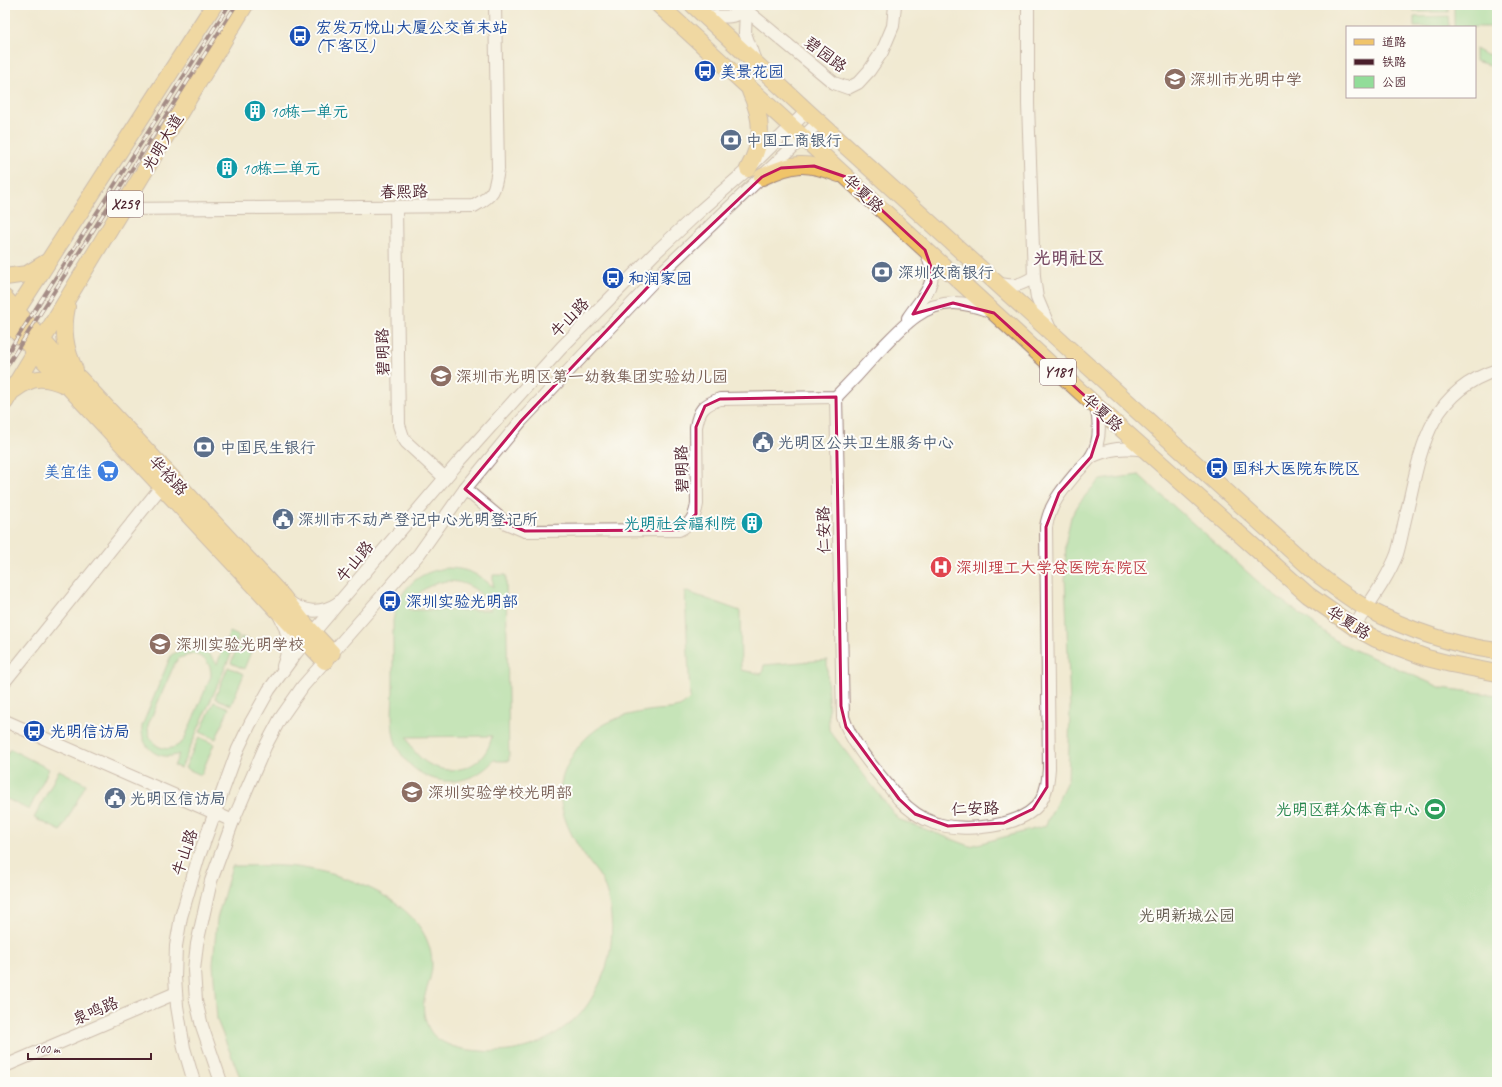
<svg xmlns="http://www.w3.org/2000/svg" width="1502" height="1087" font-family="Caveat,'LXGW WenKai TC',sans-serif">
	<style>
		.green { fill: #92dd99; stroke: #6e7e62; fill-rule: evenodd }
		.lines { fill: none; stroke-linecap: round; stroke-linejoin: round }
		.minor-casing { stroke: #9e847e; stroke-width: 14 }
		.major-casing { stroke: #9e847e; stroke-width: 18 }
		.minor { stroke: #fff; stroke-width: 12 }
		.major { stroke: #f0c469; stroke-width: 16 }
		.rail-casing { stroke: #4a1f2b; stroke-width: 4 }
		.rail { stroke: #fdfcf7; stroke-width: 2.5; stroke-dasharray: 8; stroke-linecap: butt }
		.marked { fill: none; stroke: #c2185b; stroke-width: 3; stroke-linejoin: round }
		.labels { text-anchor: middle; stroke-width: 4; stroke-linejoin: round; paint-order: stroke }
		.shield { fill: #fdfcf7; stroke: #806168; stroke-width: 1 }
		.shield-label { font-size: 15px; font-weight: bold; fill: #4a1f2b }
		.transit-label { font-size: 16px; fill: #164399; stroke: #fdfcf7; text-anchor: start }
		.street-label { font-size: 16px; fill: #4a1f2b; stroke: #fdfcf7 }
		.education-label { font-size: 16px; fill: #785e54; stroke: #fdfcf7; text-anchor: start }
		.culture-label { font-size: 16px; fill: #0d838f; stroke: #fdfcf7; text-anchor: start }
		.service-label { font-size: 16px; fill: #4e5e75; stroke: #fdfcf7; text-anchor: start }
		.shop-label { font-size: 16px; fill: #366cbe; stroke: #fdfcf7; text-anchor: end }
		.health-label { font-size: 16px; fill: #be3a42; stroke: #fdfcf7; text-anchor: start }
		.leisure-label { font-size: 16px; fill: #27864d; stroke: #fdfcf7; text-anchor: end }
		.park-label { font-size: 16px; fill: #60584c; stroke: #fdfcf7 }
		.quarter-label { font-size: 18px; font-weight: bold; fill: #774a62; stroke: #fdfcf7 }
	</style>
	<rect width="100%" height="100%" fill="#fdfcf7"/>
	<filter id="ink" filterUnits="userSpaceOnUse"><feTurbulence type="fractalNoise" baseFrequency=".025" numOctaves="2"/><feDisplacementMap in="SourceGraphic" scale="8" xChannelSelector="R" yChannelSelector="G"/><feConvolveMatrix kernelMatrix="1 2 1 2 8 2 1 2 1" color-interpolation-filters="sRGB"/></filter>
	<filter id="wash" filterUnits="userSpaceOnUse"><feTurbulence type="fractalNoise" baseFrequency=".012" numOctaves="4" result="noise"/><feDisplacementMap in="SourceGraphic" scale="16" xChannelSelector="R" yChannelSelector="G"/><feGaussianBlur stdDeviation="0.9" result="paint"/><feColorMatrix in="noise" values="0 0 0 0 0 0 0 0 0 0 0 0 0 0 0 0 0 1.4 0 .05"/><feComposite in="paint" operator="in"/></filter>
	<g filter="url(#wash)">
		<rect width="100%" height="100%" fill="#f1ead2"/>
		<g class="green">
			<rect x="1414" y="5" width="34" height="7"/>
			<rect x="1454" y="5" width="43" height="22"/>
			<path d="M1448,16L1449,27H1414V17Z"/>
			<path d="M1475,49L1484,54L1497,55V65H1489L1475,61Z"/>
			<path d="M1139,475L1264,587L1339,643L1442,688L1497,695V1082H242L217,1020L213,964L217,919L232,866C257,866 284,864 309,869C355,877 431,906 432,964C432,985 418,998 426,1021C428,1028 432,1035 438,1039C451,1048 466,1050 481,1051C516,1055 546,1044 572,1021C575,1018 580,1016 582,1012C591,1001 599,986 604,973C615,945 614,908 602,880C598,873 591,865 586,858C571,837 555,806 562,779C563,775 565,770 567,766C583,731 611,716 648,711C658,709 670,710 679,707C683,706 687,701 690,698L685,591L740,611L741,670L762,674L764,665L827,660L829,730L898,819L970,846L1045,826L1068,779L1070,709L1065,575L1066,540L1071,517L1080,502L1091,489L1100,480Z"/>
			<path d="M447,568C466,568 479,574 493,587V575H506L509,761H496L495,759C483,774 464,783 444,781C418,778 396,757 393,731C391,716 393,700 393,685C393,664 393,642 393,621C398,590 416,572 447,568ZM446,581C466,581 483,590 491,610H408C415,593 428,584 446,581ZM492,736C483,781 422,781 407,737Z"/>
			<path d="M230,632L239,636L181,768L174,766L179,754C159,762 140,748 142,726L171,655C190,644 205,646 217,664ZM193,654C205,657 211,663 211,676L184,740C169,757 147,747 148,725L175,663L179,658Z"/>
			<path d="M241,637L255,642L244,669L231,663Z"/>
			<path d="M228,667L244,674L231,705L215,698Z"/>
			<path d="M214,702L229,708L216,739L200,732Z"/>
			<path d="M199,737L214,744L201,775L185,768Z"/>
			<path d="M10,749L49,769L29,810L5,798V758Z"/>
			<path d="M59,770L86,784L61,831L34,818Z"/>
		</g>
	</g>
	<g filter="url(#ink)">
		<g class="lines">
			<g class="minor-casing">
				<g id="minor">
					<path d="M746,10L834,83L848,88L858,83L869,71L882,52L893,26L895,5"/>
					<path d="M746,10L745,33L755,61"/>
					<path d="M703,15C720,17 739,20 750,5"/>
					<path d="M396,207L399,425L403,437L406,442L445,478"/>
					<path d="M122,209L474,206C494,195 495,191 498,169L495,5"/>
					<path d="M1034,277L1037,298L1050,329"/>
					<path d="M997,283C1014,287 1019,286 1034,277L1028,104V5"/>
					<path d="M908,318C926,291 940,286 926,251"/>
					<path d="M836,397L843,717C852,746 880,775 899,799C909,810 920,818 934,823C963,833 1023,828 1041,801C1047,791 1048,780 1049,768L1046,527C1050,503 1063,489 1078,471C1082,467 1087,462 1091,457C1101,442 1100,423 1096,406"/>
					<path d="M1091,457C1109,448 1125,447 1145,450"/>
					<path d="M465,489L506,523L525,531L679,530C691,524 695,517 697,504L696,427C699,410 703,405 720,399L836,397C850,383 863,369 876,354C898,332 920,303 954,303C967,303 978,307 990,311"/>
					<path d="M288,601C303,613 322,614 338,603"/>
					<path d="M280,617C290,634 290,648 283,666"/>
					<path d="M1354,627C1369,603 1387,580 1397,554C1400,544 1402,534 1404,524C1420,459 1423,394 1497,370"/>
					<path d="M5,681L161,487"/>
					<path d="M5,721L233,821"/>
					<path d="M5,1066L176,993"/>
					<path d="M194,1082L184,1048L177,1006L175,977L176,946L181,917L198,859L238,749L250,724L269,690L296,653L457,464L562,347L655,253L700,211L748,169L807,111"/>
					<path d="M221,1082L202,1026L196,1001L194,970L197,944L211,881L233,821L265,747L280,719L303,686L419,554L465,489L521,421L664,270L819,122"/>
				</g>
			</g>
			<g class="major-casing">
				<g id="major">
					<path d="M659,5L1096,406L1308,595L1354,627L1376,639L1427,658L1451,664L1497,673"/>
					<path d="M693,5L807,111L1316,573C1332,585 1348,598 1366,608C1406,629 1452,645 1497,651"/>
					<path d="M748,169C764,141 763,120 750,91"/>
					<path d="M762,177C794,162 806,161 839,174"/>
					<path d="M5,277L27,274L45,263"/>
					<path d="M5,298L66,367L79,378L283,597L302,621L332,653"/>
					<path d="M67,307C62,330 65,349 75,370"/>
					<path d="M5,319L325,661"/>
					<path d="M11,319L214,5"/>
					<path d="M14,390C33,376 44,376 65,385"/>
					<path d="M5,402L245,5"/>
				</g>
			</g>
			<use href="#minor" class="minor"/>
			<use href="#major" class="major"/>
			<g class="rail-casing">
				<g id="rail">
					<path d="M5,357L229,5"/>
					<path d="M5,369L236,5"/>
				</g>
			</g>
			<use href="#rail" class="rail"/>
		</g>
	</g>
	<path d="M0 0H1502V1087H0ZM814,166L846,177L925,250L931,267V283L913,314L953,303L994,313L1096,406L1098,417V435L1091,457L1059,493L1046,527L1047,787L1033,809L1004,823L948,826L915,814L899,799L846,727L841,706L836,397L720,399L705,406L696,427V514L679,530L525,531L506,523L465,489L521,421L664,270L762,177L781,168Z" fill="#f1ead2" fill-opacity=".55" fill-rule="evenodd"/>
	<path class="marked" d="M814,166L846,177L925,250L931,267V283L913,314L953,303L994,313L1096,406L1098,417V435L1091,457L1059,493L1046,527L1047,787L1033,809L1004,823L948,826L915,814L899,799L846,727L841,706L836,397L720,399L705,406L696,427V514L679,530L525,531L506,523L465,489L521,421L664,270L762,177L781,168Z"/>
	<defs>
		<g id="bus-disc" transform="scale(1.15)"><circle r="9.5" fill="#1a4fb4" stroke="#fdfcf7"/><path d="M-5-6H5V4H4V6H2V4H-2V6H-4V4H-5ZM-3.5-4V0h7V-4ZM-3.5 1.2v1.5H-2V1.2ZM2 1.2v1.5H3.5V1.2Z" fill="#fff"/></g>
		<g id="school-disc" transform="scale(1.15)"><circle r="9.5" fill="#8d6e63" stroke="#fdfcf7"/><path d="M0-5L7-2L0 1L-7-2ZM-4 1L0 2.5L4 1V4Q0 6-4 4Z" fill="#fff"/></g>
		<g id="building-disc" transform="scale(1.15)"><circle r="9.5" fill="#0f9aa8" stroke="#fdfcf7"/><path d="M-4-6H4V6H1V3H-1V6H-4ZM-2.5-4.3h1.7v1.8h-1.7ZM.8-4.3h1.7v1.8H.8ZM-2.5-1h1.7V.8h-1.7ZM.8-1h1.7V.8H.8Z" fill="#fff"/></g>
		<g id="bank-disc" transform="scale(1.15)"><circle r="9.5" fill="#5c6f8a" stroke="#fdfcf7"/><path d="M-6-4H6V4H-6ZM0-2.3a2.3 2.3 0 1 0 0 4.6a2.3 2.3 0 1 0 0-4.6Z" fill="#fff"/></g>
		<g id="civic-disc" transform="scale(1.15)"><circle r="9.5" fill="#5c6f8a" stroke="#fdfcf7"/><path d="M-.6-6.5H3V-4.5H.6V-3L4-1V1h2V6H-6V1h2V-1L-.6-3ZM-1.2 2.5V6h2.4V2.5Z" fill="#fff"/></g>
		<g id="supermarket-disc" transform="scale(1.15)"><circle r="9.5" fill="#3f7fe0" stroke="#fdfcf7"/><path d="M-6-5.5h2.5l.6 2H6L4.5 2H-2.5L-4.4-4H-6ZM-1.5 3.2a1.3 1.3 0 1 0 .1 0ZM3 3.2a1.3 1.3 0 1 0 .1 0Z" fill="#fff"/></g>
		<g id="hospital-disc" transform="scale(1.15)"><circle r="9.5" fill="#e0444e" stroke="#fdfcf7"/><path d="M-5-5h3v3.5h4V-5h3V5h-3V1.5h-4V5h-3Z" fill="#fff"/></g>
		<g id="stadium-disc" transform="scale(1.15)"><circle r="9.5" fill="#2e9e5b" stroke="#fdfcf7"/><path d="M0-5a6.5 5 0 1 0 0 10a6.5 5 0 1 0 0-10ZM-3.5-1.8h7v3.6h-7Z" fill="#fff"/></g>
	</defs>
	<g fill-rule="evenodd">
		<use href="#bus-disc" x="300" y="36"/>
		<use href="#bus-disc" x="705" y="71"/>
		<use href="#school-disc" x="1175" y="79"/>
		<use href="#building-disc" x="255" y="111"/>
		<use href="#bank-disc" x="731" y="140"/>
		<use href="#building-disc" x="227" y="168"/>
		<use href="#bank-disc" x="882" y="272"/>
		<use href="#bus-disc" x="613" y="278"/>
		<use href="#school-disc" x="441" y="376"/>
		<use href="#civic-disc" x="763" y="442"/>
		<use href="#bank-disc" x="204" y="447"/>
		<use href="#bus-disc" x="1217" y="468"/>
		<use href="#supermarket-disc" x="108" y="471"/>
		<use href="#civic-disc" x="283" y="519"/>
		<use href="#building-disc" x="752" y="523"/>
		<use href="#hospital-disc" x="941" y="567"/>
		<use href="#bus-disc" x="390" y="601"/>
		<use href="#school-disc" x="160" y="644"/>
		<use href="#bus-disc" x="34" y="731"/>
		<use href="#school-disc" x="412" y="792"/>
		<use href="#civic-disc" x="115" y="798"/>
		<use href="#stadium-disc" x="1435" y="809"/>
	</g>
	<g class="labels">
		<g class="shield">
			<rect x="107" y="191" width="36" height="26" rx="3"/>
			<rect x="1040" y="359" width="36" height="26" rx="3"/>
		</g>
		<g class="shield-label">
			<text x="125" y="209">X259</text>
			<text x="1058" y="377">Y181</text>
		</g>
		<g class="transit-label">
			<text x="316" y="33">宏发万悦山大厦公交首末站<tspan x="316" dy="18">(下客区)</tspan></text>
			<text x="720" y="77">美景花园</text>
			<text x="628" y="284">和润家园</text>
			<text x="1232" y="474">国科大医院东院区</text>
			<text x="406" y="607">深圳实验光明部</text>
			<text x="50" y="737">光明信访局</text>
		</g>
		<g class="street-label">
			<text transform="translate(826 54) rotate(37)" y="6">碧园路</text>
			<text transform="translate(162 142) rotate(-59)" y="6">光明大道</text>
			<text transform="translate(404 191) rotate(-1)" y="6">春熙路</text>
			<text transform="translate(864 193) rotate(43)" y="6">华夏路</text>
			<text transform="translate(569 317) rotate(-46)" y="6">牛山路</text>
			<text transform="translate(382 352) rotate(-91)" y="6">碧明路</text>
			<text transform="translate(1103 412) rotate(42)" y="6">华夏路</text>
			<text transform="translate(681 469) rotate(-91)" y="6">碧明路</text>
			<text transform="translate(169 475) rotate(47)" y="6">华裕路</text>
			<text transform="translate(823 530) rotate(-91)" y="6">仁安路</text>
			<text transform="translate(354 561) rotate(-50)" y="6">牛山路</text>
			<text transform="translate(1349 622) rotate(32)" y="6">华夏路</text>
			<text transform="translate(975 808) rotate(-2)" y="6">仁安路</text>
			<text transform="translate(184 852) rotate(-71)" y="6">牛山路</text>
			<text transform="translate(95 1010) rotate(-23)" y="6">泉鸣路</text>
		</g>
		<g class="education-label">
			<text x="1190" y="85">深圳市光明中学</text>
			<text x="456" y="382">深圳市光明区第一幼教集团实验幼儿园</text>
			<text x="176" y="650">深圳实验光明学校</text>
			<text x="428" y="798">深圳实验学校光明部</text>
		</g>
		<g class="culture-label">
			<text x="270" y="117">10栋一单元</text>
			<text x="242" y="174">10栋二单元</text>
			<text x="736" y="529" text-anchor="end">光明社会福利院</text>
		</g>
		<g class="service-label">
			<text x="746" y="146">中国工商银行</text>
			<text x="898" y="278">深圳农商银行</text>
			<text x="778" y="448">光明区公共卫生服务中心</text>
			<text x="220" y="453">中国民生银行</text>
			<text x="298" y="525">深圳市不动产登记中心光明登记所</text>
			<text x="130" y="804">光明区信访局</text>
		</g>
		<g class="shop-label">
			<text x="92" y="477">美宜佳</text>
		</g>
		<g class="health-label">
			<text x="956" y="573">深圳理工大学总医院东院区</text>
		</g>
		<g class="leisure-label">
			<text x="1420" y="815">光明区群众体育中心</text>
		</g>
		<g class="park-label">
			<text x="1187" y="921">光明新城公园</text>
		</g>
		<g class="quarter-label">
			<text x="1069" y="264">光明社区</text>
		</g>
	</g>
	<rect width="1502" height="1087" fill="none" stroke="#fdfcf7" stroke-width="20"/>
	<rect x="1346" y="26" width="130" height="72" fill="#fdfcf7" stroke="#b5a4a5"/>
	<rect x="1354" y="39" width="20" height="6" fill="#f0c469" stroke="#b5a4a5"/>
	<text x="1382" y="46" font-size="12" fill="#4a1f2b">道路</text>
	<rect x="1354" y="59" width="20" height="6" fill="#4a1f2b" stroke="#b5a4a5"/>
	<text x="1382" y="66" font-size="12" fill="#4a1f2b">铁路</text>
	<rect x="1354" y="76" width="20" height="12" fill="#92dd99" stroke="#b5a4a5"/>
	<text x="1382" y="86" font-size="12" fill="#4a1f2b">公园</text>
	<path d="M28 1053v6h123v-6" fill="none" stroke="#4a1f2b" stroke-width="2"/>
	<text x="34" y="1053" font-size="12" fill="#4a1f2b" stroke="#fdfcf7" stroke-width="3" paint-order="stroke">100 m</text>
</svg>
